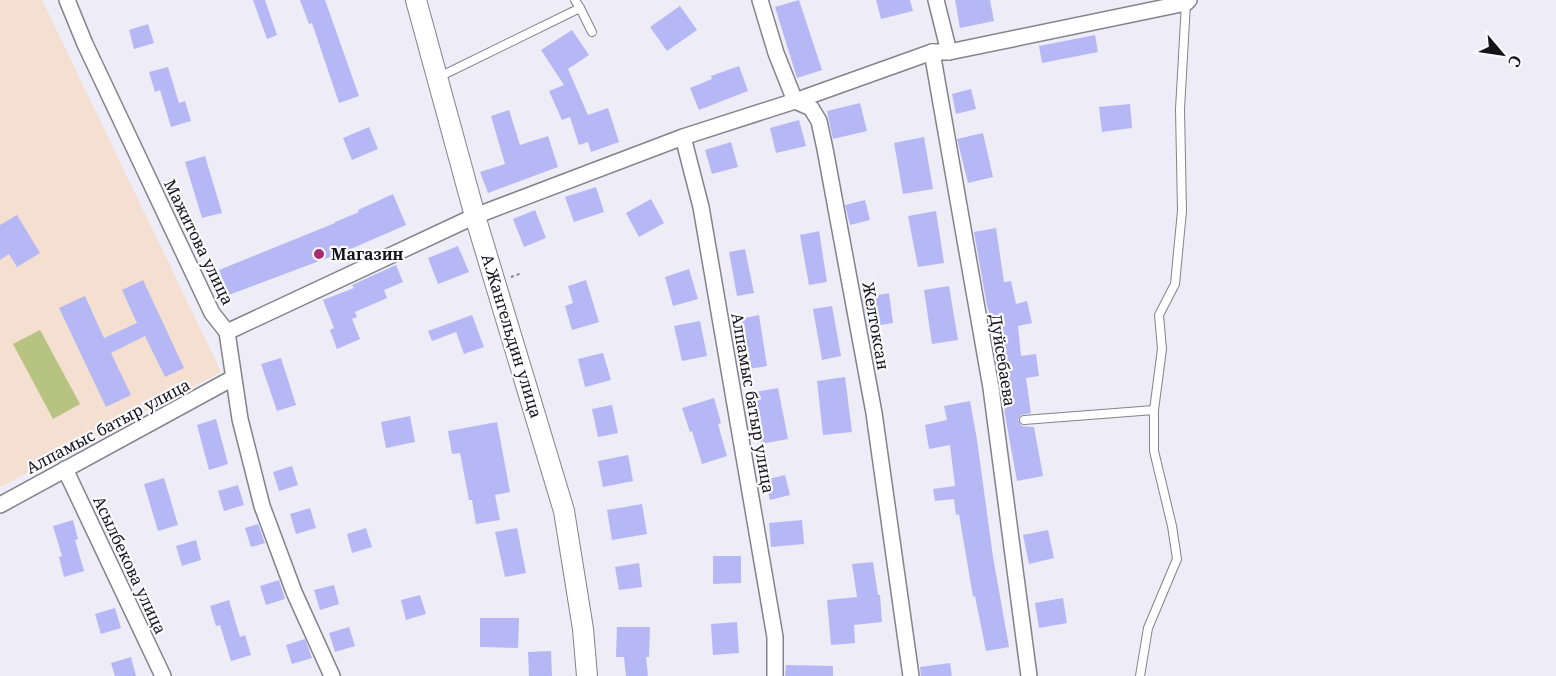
<svg xmlns="http://www.w3.org/2000/svg" width="1556" height="676" font-family="'Noto Serif',serif">
	<style>
		.education { fill: #f4dfd1 }
		.green { fill: #b7c380 }
		.building { fill: #b6b8f5 }
		.lines { fill: none; stroke-linecap: round; stroke-linejoin: round }
		.service-casing { stroke: #84828b; stroke-width: 10 }
		.minor-casing { stroke: #84828b; stroke-width: 18 }
		.tertiary-casing { stroke: #84828b; stroke-width: 22 }
		.path { stroke: #87858c; stroke-width: 2; stroke-dasharray: 3 3; stroke-linecap: butt }
		.service { stroke: #fff; stroke-width: 8 }
		.minor { stroke: #fff; stroke-width: 15 }
		.tertiary { stroke: #fff; stroke-width: 20 }
		.poi-dot { fill: #ac2973; stroke: #fbfafe; stroke-width: 2 }
		.labels { text-anchor: middle; stroke-width: 4.5; stroke-linejoin: round; paint-order: stroke }
		.street-label { font-size: 16px; fill: #151417; stroke: #fbfafe }
		.poi-label { font-size: 16px; font-weight: bold; fill: #151417; stroke: #fbfafe; text-anchor: start }
	</style>
	<rect width="100%" height="100%" fill="#eeecf6"/>
	<path class="education" d="M0,0H42L221,372L0,487Z"/>
	<path class="green" d="M40,330L80,404L53,419L13,344Z"/>
	<g class="building">
		<path d="M253,0H265L277,35L267,39Z"/>
		<path d="M300,0H325L359,96L339,103L312,23L309,24Z"/>
		<path d="M799,0L822,70L797,78L775,7Z"/>
		<path d="M876,0H910L913,11L881,19Z"/>
		<path d="M955,0H990L994,21L960,28Z"/>
		<path d="M680,6L697,30L667,51L650,27Z"/>
		<path d="M148,24L154,43L134,49L129,30Z"/>
		<path d="M572,30L589,55L568,69L588,115L608,108L619,142L591,152L588,142L579,145L570,117L562,120L549,91L564,85L541,50Z"/>
		<path d="M1095,35L1098,52L1042,63L1039,46Z"/>
		<path d="M739,66L748,91L699,110L690,88L712,79L711,76Z"/>
		<path d="M168,67L179,103L185,101L191,121L171,127L160,90L155,92L149,72Z"/>
		<path d="M971,89L976,109L956,114L952,94Z"/>
		<path d="M860,103L867,131L833,139L827,111Z"/>
		<path d="M1130,104L1132,128L1102,132L1099,107Z"/>
		<path d="M509,110L520,145L548,136L558,167L488,193L480,172L505,164L491,116Z"/>
		<path d="M799,120L806,146L776,153L770,128Z"/>
		<path d="M369,127L378,149L352,160L343,138Z"/>
		<path d="M983,133L993,177L968,183L957,139Z"/>
		<path d="M924,137L933,189L903,194L894,143Z"/>
		<path d="M731,142L738,167L712,174L705,150Z"/>
		<path d="M205,156L222,213L202,218L185,162Z"/>
		<path d="M596,187L604,212L574,222L565,197Z"/>
		<path d="M393,194L406,225L346,251L229,295L219,270L335,223V222L359,212L358,210Z"/>
		<path d="M651,199L664,223L639,237L626,213Z"/>
		<path d="M865,200L870,220L850,225L845,205Z"/>
		<path d="M535,210L546,238L524,247L513,219Z"/>
		<path d="M936,211L944,263L918,267L908,216Z"/>
		<path d="M17,215L40,253L17,267L9,254L0,260V225Z"/>
		<path d="M996,228L1004,282L1011,281L1016,304L1027,301L1032,323L1018,326L1021,356L1036,354L1039,376L1026,378L1031,413L1021,415L1018,420L1022,426L1034,427L1043,476L1017,481L1005,415L994,331L987,306L974,232Z"/>
		<path d="M819,231L827,282L809,285L800,235Z"/>
		<path d="M458,246L469,272L438,284L428,258Z"/>
		<path d="M745,249L754,293L737,296L729,252Z"/>
		<path d="M396,265L403,282L384,290L387,298L355,312L357,317L352,319L360,339L337,349L330,330L334,328L323,300L354,288L352,285Z"/>
		<path d="M689,269L698,299L673,306L665,277Z"/>
		<path d="M143,280L184,368L165,377L145,336L111,353L131,395L106,407L59,308L85,296L104,338L137,323L122,290Z"/>
		<path d="M586,280L599,322L572,330L565,306L573,303L568,286Z"/>
		<path d="M949,286L958,340L932,344L924,290Z"/>
		<path d="M889,293L893,323L868,327L862,298Z"/>
		<path d="M832,306L841,356L822,360L813,309Z"/>
		<path d="M472,315L484,347L464,354L456,332L432,341L428,331Z"/>
		<path d="M759,315L767,366L749,369L740,319Z"/>
		<path d="M700,321L707,356L682,361L674,326Z"/>
		<path d="M603,353L611,380L585,387L578,359Z"/>
		<path d="M281,358L296,405L277,411L261,364Z"/>
		<path d="M845,377L852,432L823,435L817,381Z"/>
		<path d="M778,388L788,439L761,444L750,393Z"/>
		<path d="M714,398L721,423L718,424L727,456L702,464L692,431L690,432L682,408Z"/>
		<path d="M970,401L977,440L993,557L1009,647L986,651L975,596L973,597L959,514L956,515L954,499L935,501L933,489L955,486L950,445L929,449L925,425L947,420L944,406Z"/>
		<path d="M612,405L618,433L598,437L592,409Z"/>
		<path d="M410,416L415,442L386,448L381,422Z"/>
		<path d="M216,419L228,464L209,470L197,425Z"/>
		<path d="M497,422L510,492L495,495L500,520L476,524L472,500H469L460,453L452,454L448,431Z"/>
		<path d="M628,455L633,481L603,487L598,461Z"/>
		<path d="M292,466L298,485L279,491L273,472Z"/>
		<path d="M785,475L790,495L770,500L765,480Z"/>
		<path d="M164,478L178,525L158,531L144,484Z"/>
		<path d="M238,485L244,505L224,511L218,491Z"/>
		<path d="M642,504L647,534L612,540L607,510Z"/>
		<path d="M310,508L316,528L296,534L290,514Z"/>
		<path d="M73,520L78,539L75,540L84,571L64,577L59,557L62,556L53,526Z"/>
		<path d="M802,520L804,544L771,547L769,523Z"/>
		<path d="M258,524L265,543L251,547L245,528Z"/>
		<path d="M366,528L372,547L352,553L347,534Z"/>
		<path d="M517,528L526,573L505,577L495,532Z"/>
		<path d="M1048,530L1054,558L1029,564L1023,535Z"/>
		<path d="M196,540L201,560L182,566L176,546Z"/>
		<path d="M713,556H741V583L713,584Z"/>
		<path d="M873,562L878,595H880L882,622L854,625L855,643L831,645L827,600L857,597L852,564Z"/>
		<path d="M639,563L642,587L619,590L615,567Z"/>
		<path d="M279,580L285,599L266,605L260,586Z"/>
		<path d="M334,585L339,604L320,610L314,590Z"/>
		<path d="M420,595L426,614L406,620L401,600Z"/>
		<path d="M1063,598L1067,623L1039,628L1035,603Z"/>
		<path d="M229,600L240,637L245,635L251,655L231,661L220,625L216,626L210,606Z"/>
		<path d="M115,608L121,628L101,634L95,614Z"/>
		<path d="M480,618H519L518,648L480,647Z"/>
		<path d="M737,622L739,653L713,655L711,624Z"/>
		<path d="M349,627L355,646L335,652L329,633Z"/>
		<path d="M617,627H650L649,657H646L648,676H626L624,657H616Z"/>
		<path d="M305,639L312,658L292,664L286,645Z"/>
		<path d="M551,651L552,676H529L528,652Z"/>
		<path d="M131,657L136,676H115L111,663Z"/>
		<path d="M950,663L952,676H921L920,667Z"/>
		<path d="M786,665L833,666V676H785Z"/>
	</g>
	<g class="lines">
		<g class="service-casing">
			<g id="service">
				<path d="M580,8L592,32"/>
				<path d="M439,77L580,8L575,0"/>
				<path d="M1024,420L1154,410"/>
				<path d="M1140,676L1148,628L1177,559L1172,526L1154,451V410L1162,349L1159,315L1175,284L1182,211L1180,109L1186,3"/>
			</g>
		</g>
		<g class="minor-casing">
			<g id="minor">
				<path d="M67,0L85,44L212,313L227,332L240,419L262,506L294,592L332,676"/>
				<path d="M760,0L776,53L795,101L811,108L819,121L825,149L874,413L911,676"/>
				<path d="M936,0L949,52"/>
				<path d="M932,52L991,388L1029,676"/>
				<path d="M683,137L701,207L775,637V676"/>
				<path d="M227,332L475,216L683,137L795,101L932,52H949L1186,3L1189,0"/>
				<path d="M65,469L163,676"/>
				<path d="M0,505L233,378"/>
			</g>
		</g>
		<g class="tertiary-casing">
			<path id="tertiary" d="M416,0L475,216L564,511L583,629L587,676"/>
		</g>
		<path class="path" d="M511,277L522,273"/>
		<use href="#service" class="service"/>
		<use href="#minor" class="minor"/>
		<use href="#tertiary" class="tertiary"/>
	</g>
	<circle class="poi-dot" cx="319" cy="254" r="6"/>
	<g class="labels">
		<g class="street-label">
			<text transform="translate(199 242) rotate(64)" y="6">Мажитова улица</text>
			<text transform="translate(876 326) rotate(80)" y="6">Желтоксан</text>
			<text transform="translate(512 336) rotate(73)" y="6">А.Жангельдин улица</text>
			<text transform="translate(1003 360) rotate(81)" y="6">Дуйсебаева</text>
			<text transform="translate(753 403) rotate(80)" y="6">Алпамыс батыр улица</text>
			<text transform="translate(108 426) rotate(-28)" y="6">Алпамыс батыр улица</text>
			<text transform="translate(130 565) rotate(65)" y="6">Асылбекова улица</text>
		</g>
		<g class="poi-label">
			<text x="331" y="260">Магазин</text>
		</g>
	</g>
	<g transform="translate(1502 54) rotate(119)" stroke="#fbfafe" stroke-width="4.5" paint-order="stroke">
	<path d="M0-4.5L10 22L0 15L-10 22Z" fill="#151417"/>
	<text y="-9" font-size="16" font-weight="bold" text-anchor="middle" fill="#151417">С</text>
	</g>
</svg>
